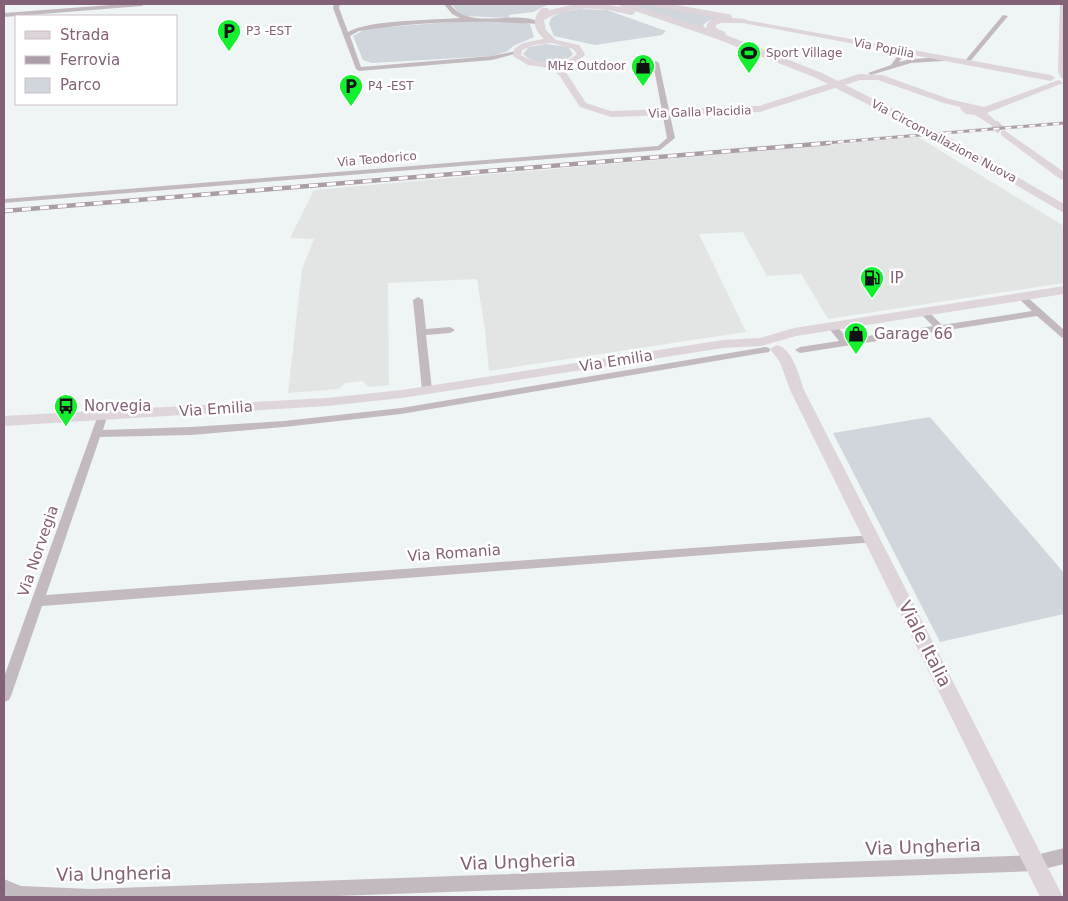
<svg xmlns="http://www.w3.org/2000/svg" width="1068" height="901" font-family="'DejaVu Sans',sans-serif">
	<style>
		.built { fill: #e3e5e5 }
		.green { fill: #d0d6dc }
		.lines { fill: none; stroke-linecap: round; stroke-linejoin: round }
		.secondary-tunnel { stroke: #d4cfd5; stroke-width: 9; stroke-dasharray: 9 4.5; stroke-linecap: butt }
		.street { fill: #c3bac0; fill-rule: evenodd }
		.secondary { fill: #ded5db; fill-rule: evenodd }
		.primary { fill: #ded5db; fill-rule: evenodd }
		.rail-far1-casing { stroke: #ab9da6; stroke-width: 3 }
		.rail-casing { stroke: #ab9da6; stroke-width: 4.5 }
		.rail-far1 { stroke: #fff; stroke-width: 2; stroke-dasharray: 6; stroke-linecap: butt }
		.rail { stroke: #fff; stroke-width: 3; stroke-dasharray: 9; stroke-linecap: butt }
		.labels { text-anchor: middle; stroke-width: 5; stroke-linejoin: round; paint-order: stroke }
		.far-poi-label { font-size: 12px; fill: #836177; stroke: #fff; text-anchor: start }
		.far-street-label { font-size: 12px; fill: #836177; stroke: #fff }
		.poi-label { font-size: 15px; fill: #836177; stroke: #fff; text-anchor: start }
		.street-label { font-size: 15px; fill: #836177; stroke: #fff }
		.near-street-label { font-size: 18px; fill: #836177; stroke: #fff }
	</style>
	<rect width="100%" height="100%" fill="#eff4f4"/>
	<path class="built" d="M918,137L1064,226V242H1062L1064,245V283L828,319L801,274L767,276L743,232L699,234L746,332L489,371L485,331L477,279L388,283L389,385L369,387L362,381L345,383L339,389L288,393L302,269L314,239L290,238L314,190Z"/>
	<g class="green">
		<path d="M452,4H549L533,12L509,15V18L465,16L458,13Z"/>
		<path d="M626,4H651L725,18L708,21L703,25L705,28Z"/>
		<path d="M580,9L607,10L666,31L662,35L595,45L554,36L549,24L551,18L560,12Z"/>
		<path d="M461,21L524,22L530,24L534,37L513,46L508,51L493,56L372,63L363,60L353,36L365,29Z"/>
		<path d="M546,44L568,47L573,54C564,66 534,66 523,54L529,47Z"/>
		<path d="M930,417L1064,573V614L940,642L833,433Z"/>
	</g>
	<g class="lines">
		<path class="secondary-tunnel" d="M994,124L1004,133"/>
		<g class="street">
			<path d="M124,4H145L142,6L4,17V13Z"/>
			<path d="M334,4H340L339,8L348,32C367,20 435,20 460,18L452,14L444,4H450C469,32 515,8 541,23C538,25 504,22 496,22C451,21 404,24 359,31L350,36L361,67L492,56L516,51L519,53L492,60L359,71L356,69L333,8Z"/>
			<path d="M1003,15L1008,16L968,64H964V62Z"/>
			<path d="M911,51L914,53L913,59L943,57L946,59L943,61L911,63L871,75L868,73L891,65L899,54ZM903,56H907V60L899,62Z"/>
			<path d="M656,61L659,63L675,138L660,150L4,203V199L658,146L667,138L653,63Z"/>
			<path d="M1022,294L1025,295L1064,330V338L1061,337L1037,316L800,353L795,350L800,347L839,341L827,326L832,323L835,324L848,339L933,326L919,312L924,309L927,310L942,325L1032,311L1017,297Z"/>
			<path d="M418,297L423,300L426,329L450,327L455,330L450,333L426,335L432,390L427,393L422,390L413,300Z"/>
			<path d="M765,347L769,348L770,350L769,352L401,414L284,427L191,435L100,437L46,595L872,535L876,536L878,539L876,542L42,606L11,696L9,700L4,702V677L98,415H106L107,417L103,430L191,427L284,421L401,408Z"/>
			<path d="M1064,848V864L1036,871L310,897H9L4,895V879L21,886L91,889L1036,855Z"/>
		</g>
		<g class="secondary">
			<path d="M1060,4H1064V79L1061,78L1058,72Z"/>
			<path d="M740,19L1051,75L1055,78L1051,81L743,23L739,21Z"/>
			<path d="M543,39H552L579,45L585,54L584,56L572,65L560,67L565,71L586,103L611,111L759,106L859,74L882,75L949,99L984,107L1056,81L1059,80L1063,83L987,113L999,124L994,127L975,115L966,114L961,110L960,107L944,103L878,80H860L760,112L611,117L580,107L559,75L549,68L528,65L513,56L514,49L523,43ZM552,43L573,49L577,54C564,67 536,65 521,55L522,50L534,45Z"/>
			<path d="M1004,130L1064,172V180L1060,179L1001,135V131Z"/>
			<path d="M1064,286V294L796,336L761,346L723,348L402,398L327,406L4,426V416L327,398L402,390L723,340L760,338L794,328Z"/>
			<path d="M777,345C793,349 799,376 804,390L1063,897H1040L790,390L780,362L770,349Z"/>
		</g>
		<path class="primary" d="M576,4H601L622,7L617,4H630L706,28L708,22L717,18L658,7L654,4H671L728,14L731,15L732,18L746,19V23H721L716,25V28L725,32L726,35L822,73L952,139L1064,204V213L944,143L814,77L717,39L635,11L634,14L631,15C601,7 571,4 544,20L546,30L557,41L555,43H549C535,33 529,21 542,8H548L549,10Z"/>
		<g class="rail-far1-casing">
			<path id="rail-far1" d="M814,144L1064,123"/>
		</g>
		<g class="rail-casing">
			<path id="rail" d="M4,211L829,143"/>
		</g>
		<use href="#rail-far1" class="rail-far1"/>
		<use href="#rail" class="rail"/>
	</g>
	<defs>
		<g id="parking-pin" transform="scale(1.25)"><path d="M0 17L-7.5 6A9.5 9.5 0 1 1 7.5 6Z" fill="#14f030" stroke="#fff"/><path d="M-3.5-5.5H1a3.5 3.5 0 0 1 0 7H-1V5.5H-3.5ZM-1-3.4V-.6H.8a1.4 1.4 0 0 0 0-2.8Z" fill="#111"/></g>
		<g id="stadium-pin" transform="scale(1.25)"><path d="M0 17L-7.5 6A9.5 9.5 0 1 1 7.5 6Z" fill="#14f030" stroke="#fff"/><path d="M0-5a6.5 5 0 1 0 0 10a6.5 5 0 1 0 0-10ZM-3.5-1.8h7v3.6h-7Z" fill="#111"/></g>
		<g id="shop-pin" transform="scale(1.25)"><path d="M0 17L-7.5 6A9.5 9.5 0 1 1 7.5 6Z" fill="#14f030" stroke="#fff"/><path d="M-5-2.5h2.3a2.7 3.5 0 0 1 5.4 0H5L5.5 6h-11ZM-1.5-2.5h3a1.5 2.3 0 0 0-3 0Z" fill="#111"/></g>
		<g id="fuel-pin" transform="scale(1.25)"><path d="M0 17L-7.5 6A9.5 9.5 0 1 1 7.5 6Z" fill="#14f030" stroke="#fff"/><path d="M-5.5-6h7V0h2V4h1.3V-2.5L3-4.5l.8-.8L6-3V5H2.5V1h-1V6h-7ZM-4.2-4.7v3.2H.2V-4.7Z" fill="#111"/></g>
		<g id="bus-pin" transform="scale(1.25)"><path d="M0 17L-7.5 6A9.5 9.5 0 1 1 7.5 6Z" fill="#14f030" stroke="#fff"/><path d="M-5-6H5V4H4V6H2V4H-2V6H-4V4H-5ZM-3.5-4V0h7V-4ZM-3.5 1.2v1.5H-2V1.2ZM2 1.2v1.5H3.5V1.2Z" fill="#111"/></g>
	</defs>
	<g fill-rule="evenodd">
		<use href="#parking-pin" x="229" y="31"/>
		<use href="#stadium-pin" x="749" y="53"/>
		<use href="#shop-pin" x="643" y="66"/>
		<use href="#parking-pin" x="351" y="86"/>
		<use href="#fuel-pin" x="872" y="278"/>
		<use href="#shop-pin" x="856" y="334"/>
		<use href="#bus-pin" x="66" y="406"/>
	</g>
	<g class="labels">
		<g class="far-poi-label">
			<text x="246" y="35">P3 -EST</text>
			<text x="766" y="57">Sport Village</text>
			<text x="626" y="70" text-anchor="end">MHz Outdoor</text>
			<text x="368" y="90">P4 -EST</text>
		</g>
		<g class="far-street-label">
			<text transform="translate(884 48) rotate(11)" y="4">Via Popilia</text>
			<text transform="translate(700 112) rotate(-2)" y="4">Via Galla Placidia</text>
			<text transform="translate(944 141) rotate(28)" y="4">Via Circonvallazione Nuova</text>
			<text transform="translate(377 159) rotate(-5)" y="4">Via Teodorico</text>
		</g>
		<g class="poi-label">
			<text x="890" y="283">IP</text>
			<text x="874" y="339">Garage 66</text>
			<text x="84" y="411">Norvegia</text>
		</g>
		<g class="street-label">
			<text transform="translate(616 361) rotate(-9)" y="5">Via Emilia</text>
			<text transform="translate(216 409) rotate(-4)" y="5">Via Emilia</text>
			<text transform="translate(38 551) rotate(-71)" y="5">Via Norvegia</text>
			<text transform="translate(454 553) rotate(-4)" y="5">Via Romania</text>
		</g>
		<g class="near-street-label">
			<text transform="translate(925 644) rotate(63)" y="6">Viale Italia</text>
			<text transform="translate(923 847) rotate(-2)" y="6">Via Ungheria</text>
			<text transform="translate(518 862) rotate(-2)" y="6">Via Ungheria</text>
			<text transform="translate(114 874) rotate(-1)" y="6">Via Ungheria</text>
		</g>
	</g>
	<rect width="1068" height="901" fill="none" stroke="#836177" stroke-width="10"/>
	<rect x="15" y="15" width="162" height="90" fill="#ffffff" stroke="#cdc0c9"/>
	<rect x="25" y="31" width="25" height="8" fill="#ded5db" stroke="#cdc0c9"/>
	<text x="60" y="40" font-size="15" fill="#836177">Strada</text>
	<rect x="25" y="56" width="25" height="8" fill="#ab9da6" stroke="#cdc0c9"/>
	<text x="60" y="65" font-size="15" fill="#836177">Ferrovia</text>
	<rect x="25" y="78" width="25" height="15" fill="#d0d6dc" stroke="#cdc0c9"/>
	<text x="60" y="90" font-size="15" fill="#836177">Parco</text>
</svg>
